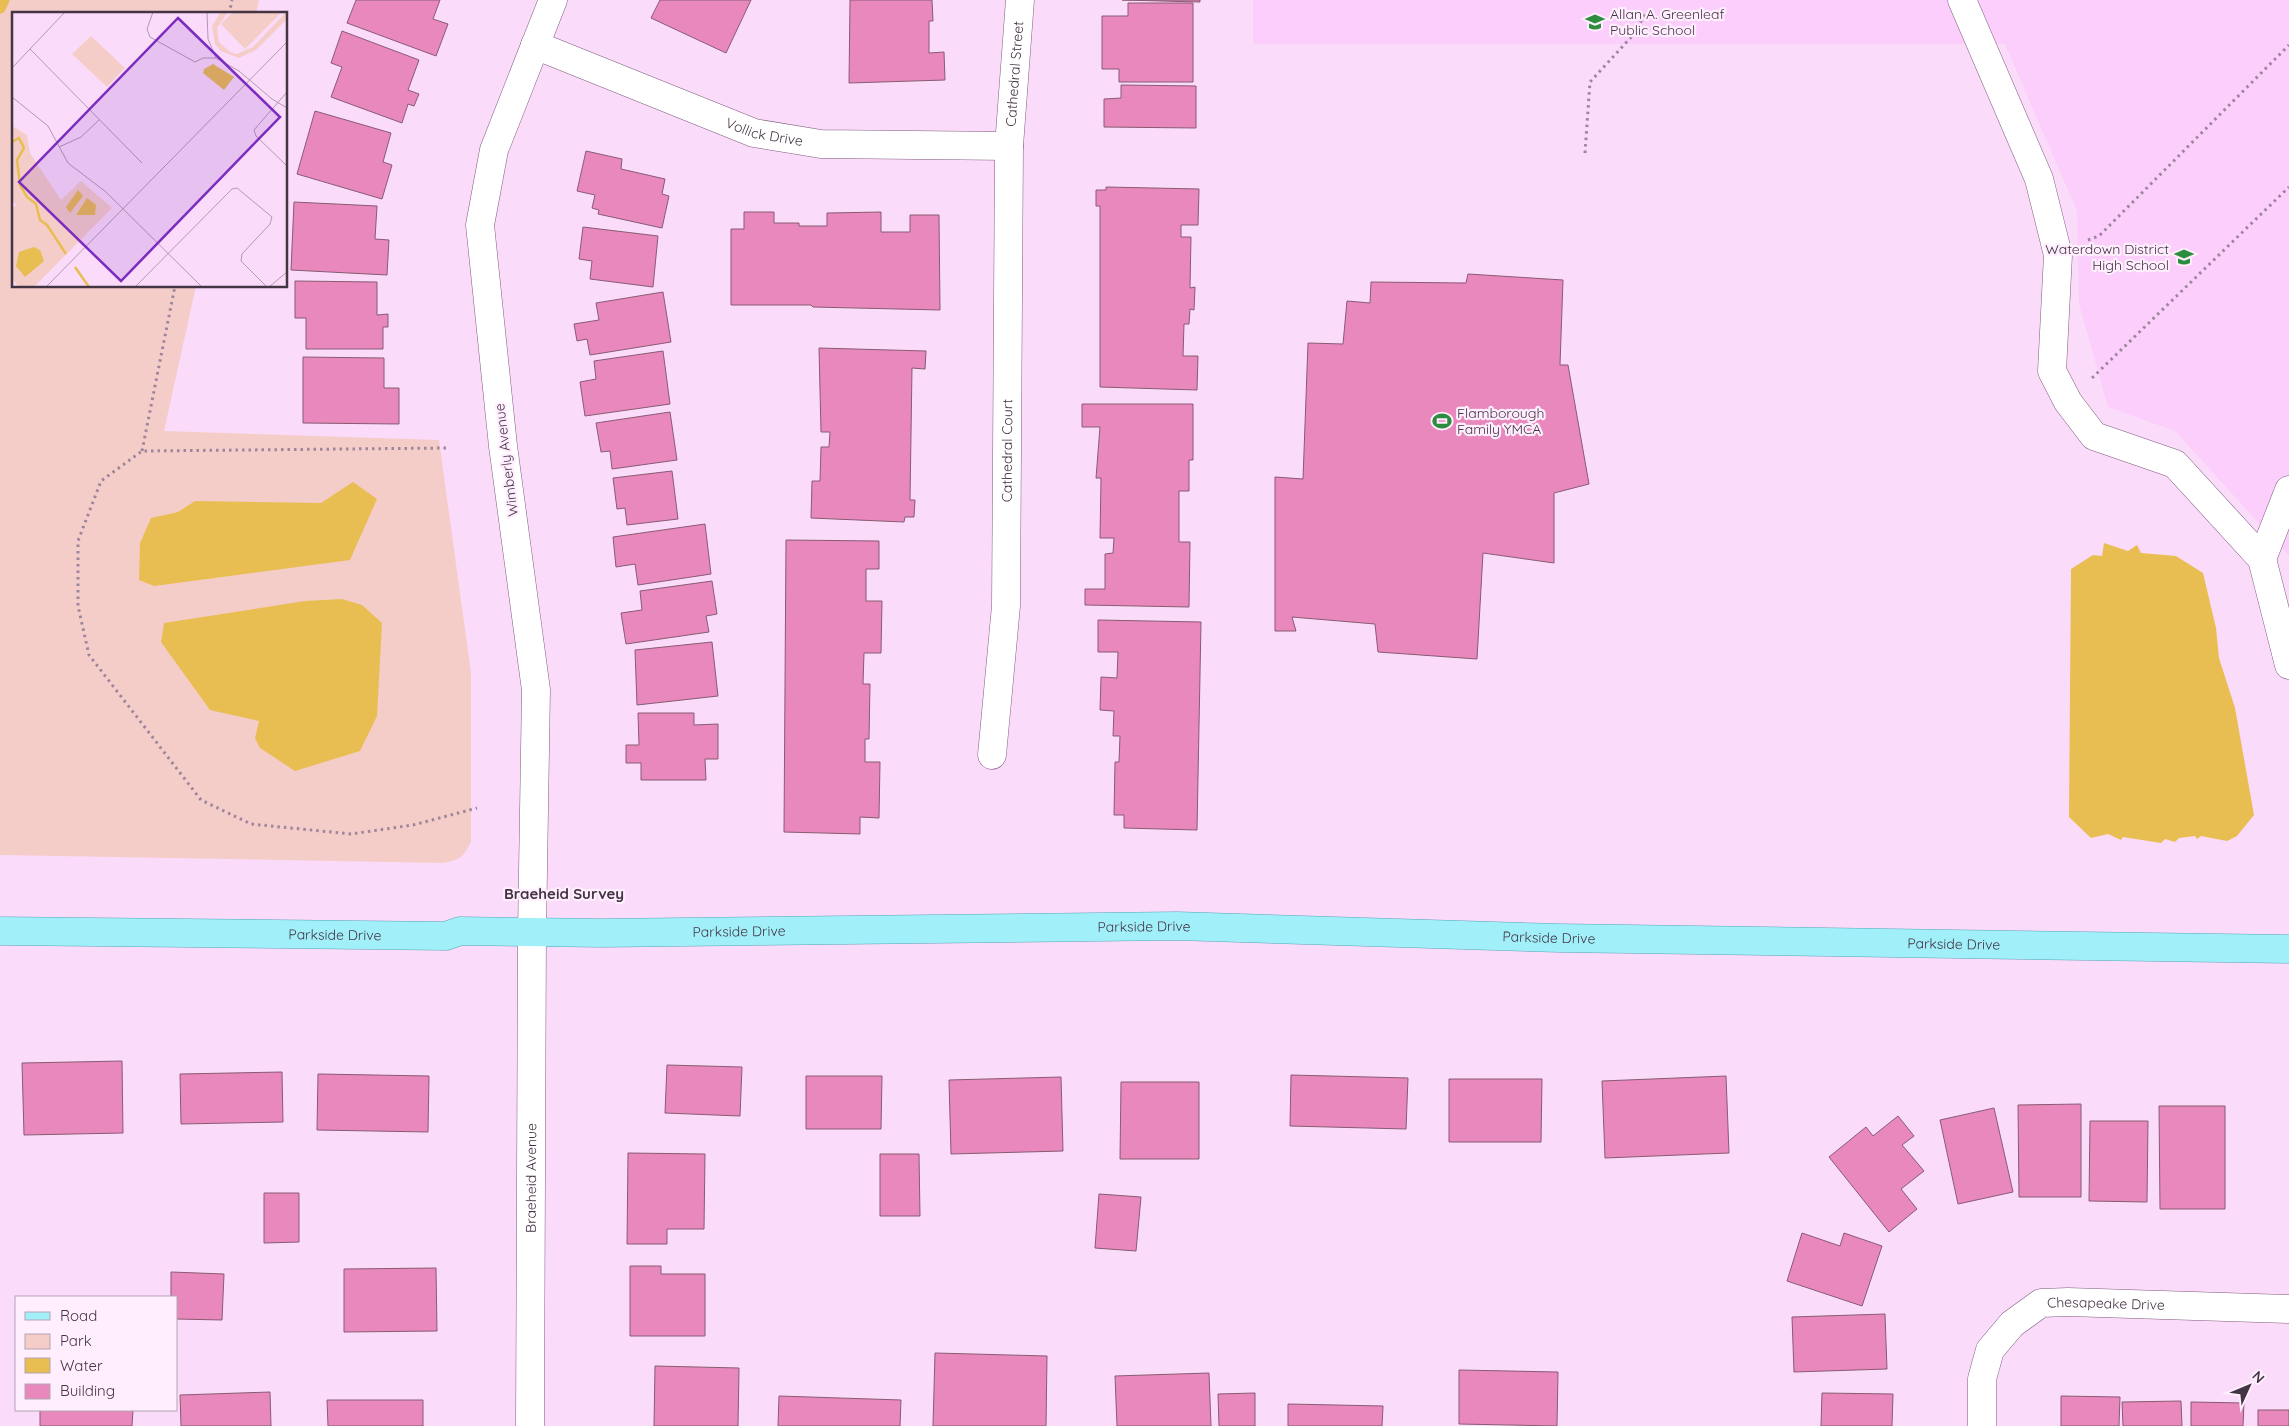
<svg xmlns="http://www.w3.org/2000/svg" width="2289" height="1426" font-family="Quicksand,sans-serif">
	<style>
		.built { fill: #fbcefb }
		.green { fill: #f5cdc8 }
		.water { fill: #e8bd52 }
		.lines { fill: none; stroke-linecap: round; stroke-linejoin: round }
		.stream { stroke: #e8bd52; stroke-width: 11 }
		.building { fill: #e888bd; stroke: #885b73 }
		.minor-casing { stroke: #7f5c7f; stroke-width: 29 }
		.major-casing { stroke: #57a7b7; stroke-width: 29 }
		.path { stroke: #9d869c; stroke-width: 3; stroke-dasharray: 2.5 4; stroke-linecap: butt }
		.minor { stroke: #fff; stroke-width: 28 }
		.major { stroke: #a0eff9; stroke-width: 28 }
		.labels { text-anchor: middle; stroke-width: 4.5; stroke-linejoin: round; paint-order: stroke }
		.poi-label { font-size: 14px; fill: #443544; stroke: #ffeefe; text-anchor: start }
		.street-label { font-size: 14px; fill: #443544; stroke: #ffeefe }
		.neighbourhood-label { font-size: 15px; font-weight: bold; fill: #443544; stroke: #ffeefe }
		.inset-river { fill: none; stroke: #e8bd52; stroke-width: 2.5 }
		.inset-road { fill: none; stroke: #b299b1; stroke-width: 1 }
		.view { fill: #7b2cbf; fill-opacity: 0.15; stroke: #7b2cbf; stroke-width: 2.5 }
		.inset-edge { fill: none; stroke: #443544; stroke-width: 2.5 }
	</style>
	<rect width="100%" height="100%" fill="#fbdbfa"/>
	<path class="built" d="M1253,0H2289V556L2175,431L2108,407L2079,304L2077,211L2005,44H1253Z"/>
	<path class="green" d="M0,0H259L256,14H14V286H196L164,431L439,440L471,673V842C463,857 460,860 443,863L0,855Z"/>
	<g class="water">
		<path d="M353,482L377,499L350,560L154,586L139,580L140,543L151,518L178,512L195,501L321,503Z"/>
		<path d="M2104,543L2128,551L2137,545L2141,553L2176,556L2203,573L2216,628L2219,658L2235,708L2254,815L2237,836L2227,841L2201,836L2197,839L2195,836L2179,838L2175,842L2165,839L2161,843L2123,837L2121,840L2108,834L2091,838L2069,817L2071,569L2093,555L2102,556Z"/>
		<path d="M342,599L362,605L382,623L377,716L360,751L295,771L260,748L255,738L259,721L210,710L161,642L164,623L305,601Z"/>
	</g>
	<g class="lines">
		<path class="stream" d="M0,8L4,0"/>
	</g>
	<g class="building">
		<path d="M356,0H440L433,19L448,24L436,56L347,23Z"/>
		<path d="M660,0H751L726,53L651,18Z"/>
		<path d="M850,0H932L933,21H929V53L944,52L945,80L849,83Z"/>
		<path d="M1122,0H1200V2Z"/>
		<path d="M1128,3H1193V82H1119V69H1102V16H1128Z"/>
		<path d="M342,31L419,60L408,90L419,94L414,106L408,104L402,123L331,97L342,67L331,63Z"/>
		<path d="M1121,85L1196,86V128L1104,127V99L1121,98Z"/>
		<path d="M315,111L391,133L383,162L392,165L382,199L297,174Z"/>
		<path d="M586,151L622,159L621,169L665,179L662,194L669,196L662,228L598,214L599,210L592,208L595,195L577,191Z"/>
		<path d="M1106,187L1199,189L1198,225H1181V237H1191L1190,288L1195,287L1194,310L1190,309L1189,324H1184L1183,356H1198L1197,390L1100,387V206H1096V190H1106Z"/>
		<path d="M294,202L377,206L375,239L389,240L387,275L291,270Z"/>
		<path d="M744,212H774V223H799V226H827V213L881,212V232H910V215H939L940,310L813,307L811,305H731V229H744Z"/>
		<path d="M583,227L658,236L653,287L590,279L592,261L579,259Z"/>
		<path d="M1468,274L1563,280L1560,365H1568L1589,484L1554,493V563L1483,553L1477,659L1378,652L1375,624L1292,617L1296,631H1275V477L1303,479L1308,343L1343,344L1347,301L1370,303L1371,282L1466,283Z"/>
		<path d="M295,281L377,282V315L388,314V327H383V349H306V318H295Z"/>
		<path d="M663,292L671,342L590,355L587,339L577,341L574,324L599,320L596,303Z"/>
		<path d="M819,348L926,351L925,369L912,368L910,500H915L914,517H905L904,522L811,518L812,481H820L821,447H829L830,432H821Z"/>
		<path d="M663,351L670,404L585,416L580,382L596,379L594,361Z"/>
		<path d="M303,357L384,358V388H399V424L303,423Z"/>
		<path d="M1082,404H1193V460H1189V491H1179V542H1190L1189,607L1085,605V589H1105V554L1113,553L1114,538H1100L1101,478H1096L1100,427H1082Z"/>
		<path d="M670,412L677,460L612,469L610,451L601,452L596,423Z"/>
		<path d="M672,471L678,519L627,525L625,508L617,509L613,478Z"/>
		<path d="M705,524L711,574L638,585L635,564L616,567L613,537Z"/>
		<path d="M786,540L879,541V569H866V601H882L881,653H864L863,684H870L869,739H865V762H880L879,818L860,817V834L784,832Z"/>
		<path d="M712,581L717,614L706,616L709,632L626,644L621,613L642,610L640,591Z"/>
		<path d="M1098,620L1201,622L1197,830L1124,828V815H1114L1115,762H1119L1120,736H1113L1114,711L1100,710L1101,677L1117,678L1118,652H1098Z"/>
		<path d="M712,642L718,696L637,705L635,650Z"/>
		<path d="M638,713H694V725L718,724V759H705L706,780H641V763H626V745H639Z"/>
		<path d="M122,1061L123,1133L24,1135L22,1063Z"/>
		<path d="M667,1065L742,1067L740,1116L665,1113Z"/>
		<path d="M282,1072L283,1122L181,1124L180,1074Z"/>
		<path d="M318,1074L429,1076L428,1132L317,1130Z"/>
		<path d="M1291,1075L1408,1078L1406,1129L1290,1126Z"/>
		<path d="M806,1076H882L881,1129H806Z"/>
		<path d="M1726,1076L1729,1153L1605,1158L1602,1081Z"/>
		<path d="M1061,1077L1063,1151L951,1154L949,1080Z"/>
		<path d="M1449,1079H1542L1541,1142H1449Z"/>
		<path d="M1121,1082H1199V1159H1120Z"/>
		<path d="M2081,1104V1197H2019L2018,1105Z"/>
		<path d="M2159,1106H2225V1209H2160Z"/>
		<path d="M1994,1108L2013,1192L1958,1204L1940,1120Z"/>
		<path d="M1898,1116L1914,1136L1902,1145L1924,1171L1901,1189L1917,1209L1889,1232L1829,1157L1866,1127L1873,1136Z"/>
		<path d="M2090,1121H2148L2147,1202L2089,1201Z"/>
		<path d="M628,1153L705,1154L704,1229H667V1244H627Z"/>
		<path d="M880,1154H919L920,1216H880Z"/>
		<path d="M264,1193H299V1242L264,1243Z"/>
		<path d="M1099,1194L1141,1197L1136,1251L1095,1248Z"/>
		<path d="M1802,1233L1840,1246L1844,1233L1882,1246L1862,1306L1787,1281Z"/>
		<path d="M630,1266H661V1274H705V1336H630Z"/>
		<path d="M436,1268L437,1331L344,1332V1269Z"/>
		<path d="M171,1272L224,1274L222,1320L176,1319V1297H171Z"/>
		<path d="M1885,1314L1887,1369L1794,1372L1792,1317Z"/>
		<path d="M935,1353L1047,1356L1046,1426H933Z"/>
		<path d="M655,1366L739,1368L738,1426H654Z"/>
		<path d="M1459,1370L1558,1372L1557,1426L1459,1424Z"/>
		<path d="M1209,1373L1211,1426H1117L1115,1376Z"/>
		<path d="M270,1392L271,1426H181L180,1395Z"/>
		<path d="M1255,1393V1426H1219L1218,1394Z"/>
		<path d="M1822,1393L1893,1394L1892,1426H1821Z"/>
		<path d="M779,1396L901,1400L900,1426H778Z"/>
		<path d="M2061,1396L2120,1397L2119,1426H2061Z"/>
		<path d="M327,1400H423V1426H328Z"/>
		<path d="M2181,1401L2182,1426H2123L2122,1402Z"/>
		<path d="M2191,1402L2244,1403L2243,1426H2191Z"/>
		<path d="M1288,1404L1383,1406L1382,1426H1288Z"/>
		<path d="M40,1410H133L132,1426H40Z"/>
		<rect x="2258" y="1410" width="31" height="16"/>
	</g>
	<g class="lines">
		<g class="minor-casing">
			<g id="minor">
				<path d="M1962,0L2039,179L2058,255L2052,371L2068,402L2094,436L2175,464L2262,559L2289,490"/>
				<path id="s1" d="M535,45L754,133L821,144L1009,146"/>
				<path d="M2262,559L2289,665"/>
				<path id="s2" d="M992,755L1006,606L1009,146L1020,0"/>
				<path id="s3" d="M530,1426L532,932L536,690L503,446L480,225L494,150L553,0"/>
				<path id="s4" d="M1982,1426V1379L1990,1350L2012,1324L2041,1303L2068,1302L2289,1309"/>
			</g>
		</g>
		<g class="major-casing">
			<g id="major">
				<path id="s5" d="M0,931L446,936L460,931L602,933L1177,926L1559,938L2289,949"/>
			</g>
		</g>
		<g class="path">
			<path d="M229,14L232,0"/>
			<path d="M1585,153L1590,82L1634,34L1645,14"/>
			<path d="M2088,240L2099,236L2289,45"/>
			<path d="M2092,378L2289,187"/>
			<path d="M446,448L142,451L101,481L78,541V606L89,655L201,800L251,824L351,834L413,825L477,808"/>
			<path d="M142,451L175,286"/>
		</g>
		<use href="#minor" class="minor"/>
		<use href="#major" class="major"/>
	</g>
	<defs>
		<g id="school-bare" transform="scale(1.5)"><path d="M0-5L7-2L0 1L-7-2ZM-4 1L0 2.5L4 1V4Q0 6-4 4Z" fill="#2d8d3f" stroke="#ffeefe" stroke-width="2.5" paint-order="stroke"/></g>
		<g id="stadium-bare" transform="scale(1.5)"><path d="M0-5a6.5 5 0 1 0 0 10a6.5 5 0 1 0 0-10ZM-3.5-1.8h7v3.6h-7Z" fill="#2d8d3f" stroke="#ffeefe" stroke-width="2.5" paint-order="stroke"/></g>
	</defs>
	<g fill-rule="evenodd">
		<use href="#school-bare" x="1595" y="22"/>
		<use href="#school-bare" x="2184" y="257"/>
		<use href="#stadium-bare" x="1442" y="421"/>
	</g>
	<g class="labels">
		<g class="poi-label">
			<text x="1610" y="19">Allan A. Greenleaf<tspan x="1610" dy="16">Public School</tspan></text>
			<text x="2169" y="254" text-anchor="end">Waterdown District<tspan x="2169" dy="16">High School</tspan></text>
			<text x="1457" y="418">Flamborough<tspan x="1457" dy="16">Family YMCA</tspan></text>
		</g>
		<g class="street-label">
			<text dy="5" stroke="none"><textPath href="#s2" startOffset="682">Cathedral Street</textPath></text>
			<text dy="5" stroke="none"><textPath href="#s1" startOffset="246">Vollick Drive</textPath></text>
			<text dy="5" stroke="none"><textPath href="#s2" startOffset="305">Cathedral Court</textPath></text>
			<text transform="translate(506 460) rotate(-97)" y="5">Wimberly Avenue</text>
			<text dy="5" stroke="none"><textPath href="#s5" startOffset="1145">Parkside Drive</textPath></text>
			<text dy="5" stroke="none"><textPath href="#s5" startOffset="740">Parkside Drive</textPath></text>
			<text dy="5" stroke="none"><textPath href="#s5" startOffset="335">Parkside Drive</textPath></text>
			<text dy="5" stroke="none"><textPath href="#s5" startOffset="1550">Parkside Drive</textPath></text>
			<text dy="5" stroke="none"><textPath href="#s5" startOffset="1955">Parkside Drive</textPath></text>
			<text dy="5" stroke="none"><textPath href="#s3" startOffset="248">Braeheid Avenue</textPath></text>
			<text dy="5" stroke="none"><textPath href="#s4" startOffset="212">Chesapeake Drive</textPath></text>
		</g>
		<g class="neighbourhood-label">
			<text x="564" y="899">Braeheid Survey</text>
		</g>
	</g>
	<g transform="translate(12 12)">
		<rect width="275" height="275" fill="#fbdbfa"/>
		<path d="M209,0H216L205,16L207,30L218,40L225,42L241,35L274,0L275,7L244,38L227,46L209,39L203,32L200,14ZM221,0H270L233,37L209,12ZM79,24L113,56L95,75L60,42ZM0,114L15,123L18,141L49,188L69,169L100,196L22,275H7L0,267V196L4,193L0,188Z" fill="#f5cdc8"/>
		<path d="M201,52L222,65L212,78L191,61L192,57ZM66,178L71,184L58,201L54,195ZM75,186L84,193L83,203H64ZM22,235L28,238L32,249L13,265L4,254L7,240Z" fill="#e8bd52"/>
		<path class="inset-river" d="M0,130L7,126L12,136L5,148L8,173L15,185L24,192L28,208L35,213L54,242M63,255L77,275"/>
		<path class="inset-road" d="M141,0L135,17L138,25L183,50L191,46H204L196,27L195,0M18,37L130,151M204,46L227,59L260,87L275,96M0,56L53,0M275,80L242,118L244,124L275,154M0,85L36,114L56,151L94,180L190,275M47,135L69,125L87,108M34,275L275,30M123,275L220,177L225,176L260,205L258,212L230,242L229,249L255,275M257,275L275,260"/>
		<path class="view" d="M166,6L268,105L109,269L7,170Z"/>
		<rect width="275" height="275" class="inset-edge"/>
	</g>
	<rect x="15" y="1296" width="162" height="115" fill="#ffeefe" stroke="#b4a4b4"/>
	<rect x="25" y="1312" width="25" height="8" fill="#a0eff9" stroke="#b4a4b4"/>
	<text x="60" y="1321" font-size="15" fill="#443544">Road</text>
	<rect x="25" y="1334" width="25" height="15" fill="#f5cdc8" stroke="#b4a4b4"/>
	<text x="60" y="1346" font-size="15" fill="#443544">Park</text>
	<rect x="25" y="1358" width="25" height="15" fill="#e8bd52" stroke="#b4a4b4"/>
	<text x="60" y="1371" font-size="15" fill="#443544">Water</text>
	<rect x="25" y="1384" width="25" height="15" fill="#e888bd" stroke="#b4a4b4"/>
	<text x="60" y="1396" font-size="15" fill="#443544">Building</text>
	<g transform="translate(2249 1386) rotate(46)" stroke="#ffeefe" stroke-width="4" paint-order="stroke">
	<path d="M0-4L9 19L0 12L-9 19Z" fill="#443544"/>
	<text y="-8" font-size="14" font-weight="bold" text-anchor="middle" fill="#443544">N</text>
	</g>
</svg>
